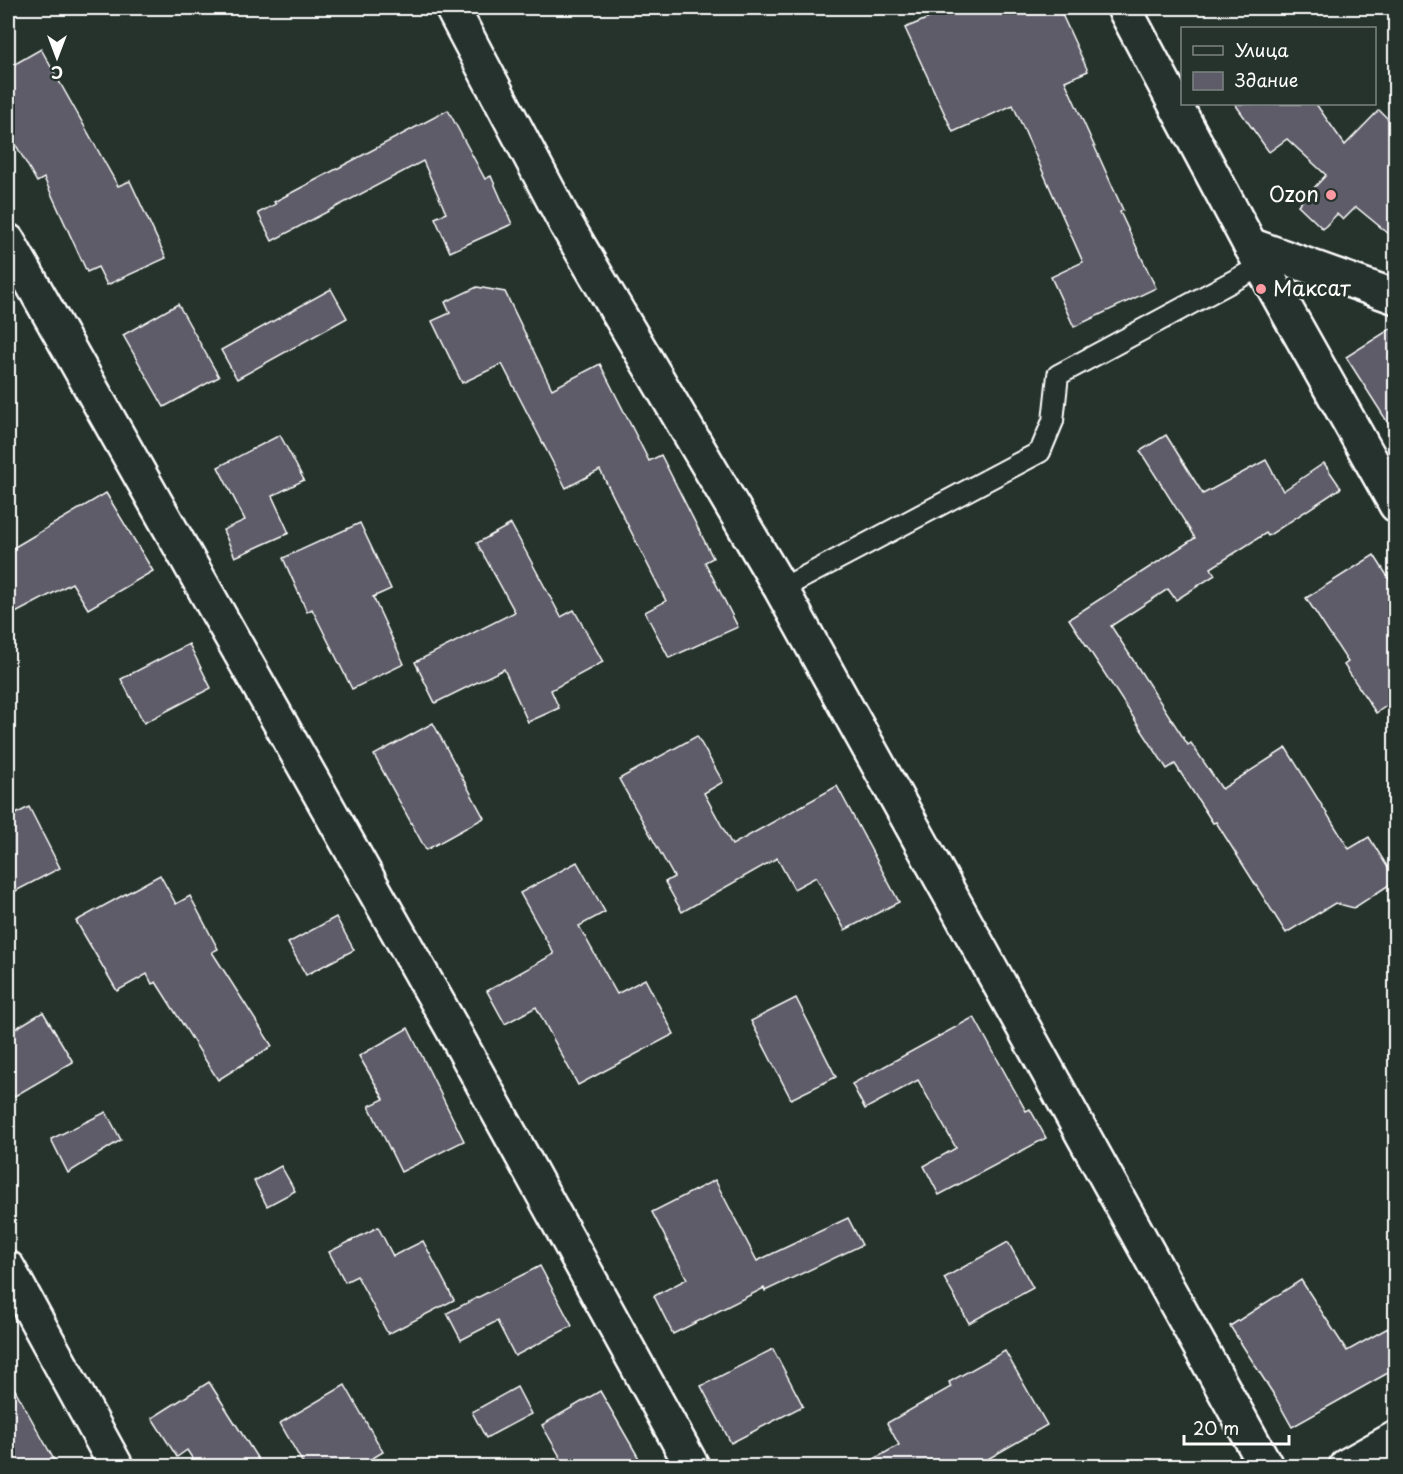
<svg xmlns="http://www.w3.org/2000/svg" width="1403" height="1474" font-family="'Playpen Sans',sans-serif">
	<style>
		.building { fill: #5d5c68; stroke: #fff; stroke-width: 1.5 }
		.lines { fill: none; stroke-linecap: round; stroke-linejoin: round }
		.service-casing { stroke: #fff; stroke-width: 24 }
		.minor-casing { stroke: #fff; stroke-width: 38 }
		.tertiary-casing { stroke: #fff; stroke-width: 38 }
		.service { stroke: #26332d; stroke-width: 20 }
		.minor { stroke: #26332d; stroke-width: 33 }
		.tertiary { stroke: #26332d; stroke-width: 33 }
		.poi-dot { fill: #ff9aa2; stroke: #26332d; stroke-width: 2 }
		.labels { text-anchor: middle; stroke-width: 6; stroke-linejoin: round; paint-order: stroke }
		.poi-label { font-size: 21px; fill: #fff; stroke: #26332d; text-anchor: end }
	</style>
	<rect width="100%" height="100%" fill="#26332d"/>
	<filter id="ink" filterUnits="userSpaceOnUse"><feTurbulence type="fractalNoise" baseFrequency=".0167" numOctaves="2"/><feDisplacementMap in="SourceGraphic" scale="12" xChannelSelector="R" yChannelSelector="G"/><feConvolveMatrix kernelMatrix="1 2 1 2 8 2 1 2 1" color-interpolation-filters="sRGB"/></filter>
	<g filter="url(#ink)">
		<g class="building">
			<path d="M953,8H1059L1088,71L1065,81L1123,210L1120,212L1156,288L1074,327L1051,277L1083,262L1013,105L953,132L905,28Z"/>
			<path d="M41,49L118,186L130,181L166,258L107,285L98,267L87,272L44,178L37,182L8,131V68Z"/>
			<path d="M1235,104H1316L1345,145L1379,110L1395,126V239L1356,207L1343,220L1337,214L1323,229L1298,205L1326,175L1287,139L1269,152Z"/>
			<path d="M448,110L485,179L491,176L512,224L450,252L435,218L446,213L423,161L272,241L258,213L276,204L274,202Z"/>
			<path d="M477,287L505,292L552,389L600,364L649,461L661,455L713,558L705,562L738,627L669,658L645,612L666,601L600,470L566,488L502,364L462,383L432,321L450,313L445,302Z"/>
			<path d="M331,289L347,318L237,379L221,350Z"/>
			<path d="M178,304L219,377L164,407L123,335Z"/>
			<path d="M1395,326V434L1346,357Z"/>
			<path d="M280,435L304,480L272,496L289,533L235,557L223,530L245,520L218,467Z"/>
			<path d="M1166,435L1203,494L1266,460L1283,491L1324,463L1341,488L1268,536L1266,533L1211,568L1215,575L1176,600L1168,589L1111,626L1188,745L1191,743L1222,789L1286,748L1349,849L1369,837L1395,879V881L1354,908L1335,903L1286,933L1216,822L1213,823L1175,764L1167,769L1069,619L1195,538L1140,451Z"/>
			<path d="M106,493L153,571L88,609L72,583L8,617V551Z"/>
			<path d="M360,523L391,589L373,597L404,664L352,689L312,609L307,612L283,558Z"/>
			<path d="M511,524L561,617L574,610L603,662L551,690L559,708L528,722L504,669L435,703L415,662L515,612L477,543Z"/>
			<path d="M1374,555L1395,588V700L1376,713L1344,665L1348,662L1306,598Z"/>
			<path d="M189,644L211,688L144,723L121,679Z"/>
			<path d="M433,723L484,818L426,850L374,755Z"/>
			<path d="M697,736L723,782L704,793L732,845L837,786L899,902L845,930L816,877L794,889L777,858L682,912L665,882L674,877L619,779Z"/>
			<path d="M29,807L60,868L8,895V818Z"/>
			<path d="M577,862L605,912L579,926L617,994L645,979L674,1034L578,1085L536,1007L505,1024L487,991L554,954L520,893Z"/>
			<path d="M160,875L176,904L190,896L218,949L212,952L272,1046L218,1080L156,982L152,984L147,974L117,991L76,921Z"/>
			<path d="M336,917L354,950L306,975L288,943Z"/>
			<path d="M796,998L836,1077L791,1099L751,1021Z"/>
			<path d="M43,1012L73,1062L8,1100V1033Z"/>
			<path d="M974,1017L1026,1111L1030,1109L1046,1138L939,1195L924,1166L956,1148L918,1080L865,1109L852,1084Z"/>
			<path d="M408,1028L464,1141L401,1172L369,1106L384,1099L359,1056Z"/>
			<path d="M106,1112L121,1140L68,1173L51,1139Z"/>
			<path d="M281,1166L295,1191L267,1206L254,1181Z"/>
			<path d="M715,1180L757,1261L848,1218L862,1245L765,1291L764,1288L673,1334L654,1296L687,1279L652,1212Z"/>
			<path d="M378,1227L393,1256L423,1241L454,1300L388,1334L357,1276L345,1282L329,1252Z"/>
			<path d="M1008,1242L1033,1288L969,1323L944,1278Z"/>
			<path d="M540,1266L572,1326L515,1356L497,1321L461,1340L447,1313Z"/>
			<path d="M1301,1280L1347,1351L1395,1324V1369L1292,1427L1274,1395L1230,1326Z"/>
			<path d="M773,1349L803,1406L731,1443L701,1386Z"/>
			<path d="M1005,1351L1047,1425L974,1467H860L899,1445L887,1423L951,1387L949,1382Z"/>
			<path d="M8,1377L58,1467H8Z"/>
			<path d="M209,1382L263,1467H198L187,1450L177,1457L152,1418Z"/>
			<path d="M345,1385L383,1452L358,1467H305L280,1423Z"/>
			<path d="M517,1387L531,1414L486,1438L472,1412Z"/>
			<path d="M600,1391L644,1467H566L542,1425Z"/>
		</g>
		<g class="lines">
			<g class="service-casing">
				<path id="service" d="M781,589L1040,452L1053,421L1058,375L1261,266"/>
			</g>
			<g class="minor-casing">
				<g id="minor">
					<path d="M452,8L566,224L781,589L1266,1466"/>
					<path d="M8,241L451,1026L692,1466"/>
					<path d="M1250,245L1396,297"/>
					<path d="M8,1268L116,1466"/>
					<path d="M1346,1466L1396,1438"/>
				</g>
			</g>
			<g class="tertiary-casing">
				<path id="tertiary" d="M1124,8L1250,245L1396,505"/>
			</g>
			<use href="#service" class="service"/>
			<use href="#minor" class="minor"/>
			<use href="#tertiary" class="tertiary"/>
		</g>
	</g>
	<g class="poi-dot">
		<circle cx="1331" cy="195" r="6"/>
		<circle cx="1261" cy="289" r="6"/>
	</g>
	<g class="labels">
		<g class="poi-label">
			<text x="1319" y="202">Ozon</text>
			<text x="1273" y="296" text-anchor="start">Максат</text>
		</g>
	</g>
	<rect width="1403" height="1474" fill="none" stroke="#26332d" stroke-width="30"/>
	<rect x="15" y="15" width="1373" height="1444" fill="none" stroke="#fff" stroke-width="2" filter="url(#ink)"/>
	<rect x="1181" y="27" width="195" height="78" fill="#26332d" stroke="#7d8581" stroke-width="1.5"/>
	<rect x="1193" y="46" width="30" height="9" fill="#26332d" stroke="#7d8581" stroke-width="1.5"/>
	<text x="1235" y="57" font-size="18" fill="#ffffff">Улица</text>
	<rect x="1193" y="72" width="30" height="18" fill="#5d5c68" stroke="#7d8581" stroke-width="1.5"/>
	<text x="1235" y="87" font-size="18" fill="#ffffff">Здание</text>
	<g transform="translate(57 57) rotate(180)" stroke="#26332d" stroke-width="4.5" paint-order="stroke">
	<path d="M0-4.5L10 22L0 15L-10 22Z" fill="#ffffff"/>
	<text y="-9" font-size="16" font-weight="bold" text-anchor="middle" fill="#ffffff">С</text>
	</g>
	<path d="M1184 1435v9h105v-9" fill="none" stroke="#ffffff" stroke-width="3"/>
	<text x="1193" y="1435" font-size="18" fill="#ffffff" stroke="#26332d" stroke-width="4.5" paint-order="stroke">20 m</text>
</svg>
